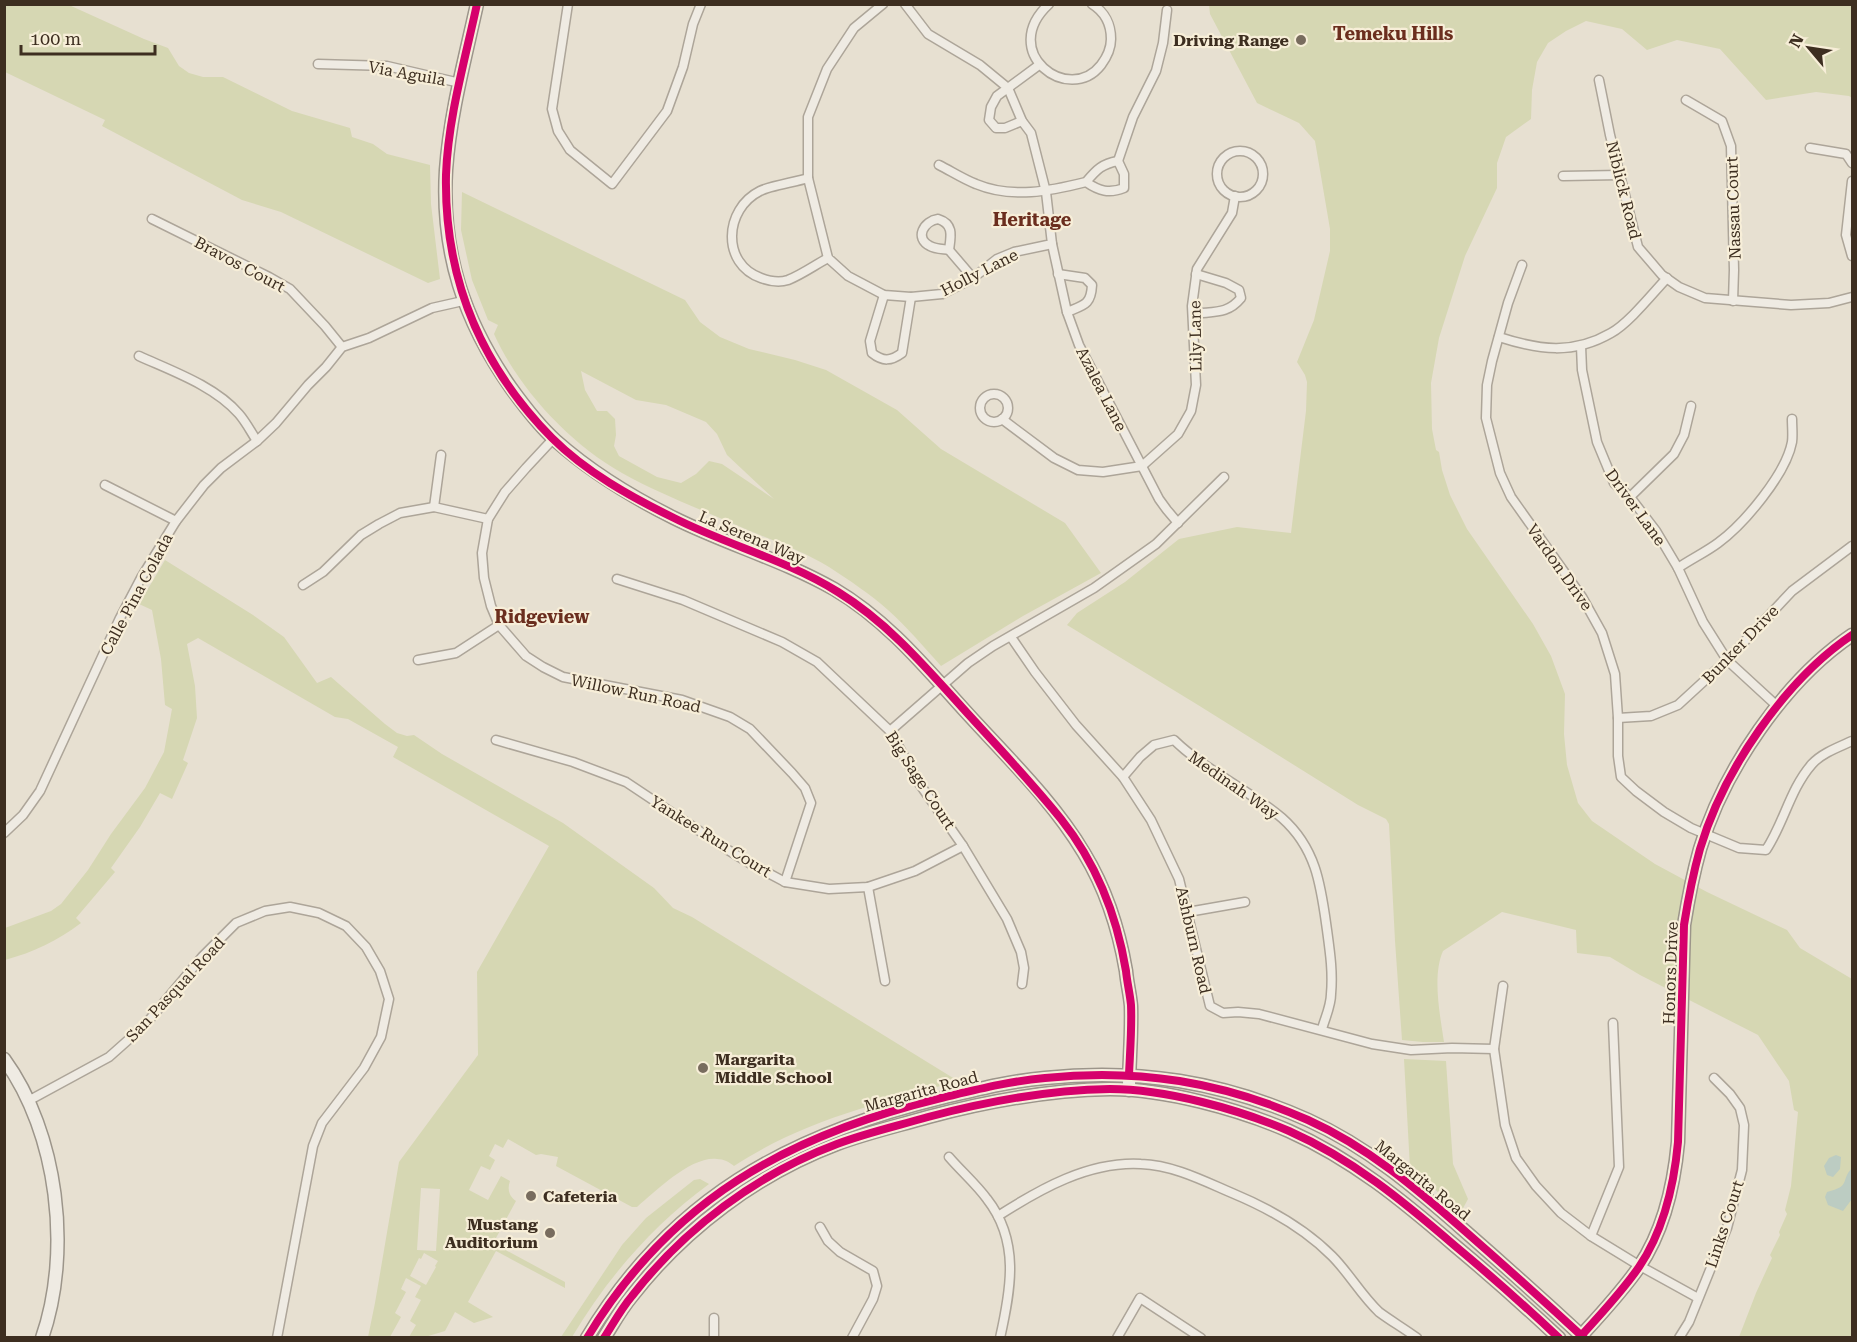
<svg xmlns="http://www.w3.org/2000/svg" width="1857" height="1342" font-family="'Roboto Serif',serif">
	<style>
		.green { fill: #d6d7b3; fill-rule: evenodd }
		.water { fill: #bcccc2 }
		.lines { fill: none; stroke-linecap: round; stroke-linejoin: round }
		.street-casing { stroke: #ada599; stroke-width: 11 }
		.secondary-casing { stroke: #9c958a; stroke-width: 15 }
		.street { stroke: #efebe3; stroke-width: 8 }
		.secondary { stroke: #efebe3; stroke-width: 12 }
		.cycleway-casing { stroke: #f7eed8; stroke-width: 11 }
		.cycleway { stroke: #d6006c; stroke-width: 8 }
		.poi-dot { fill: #786c5e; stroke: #f7eed8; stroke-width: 2 }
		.labels { text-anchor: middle; stroke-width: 4.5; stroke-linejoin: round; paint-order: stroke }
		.poi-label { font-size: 16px; font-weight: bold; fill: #3d2e20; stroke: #f7eed8; text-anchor: end }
		.street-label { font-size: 16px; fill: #3d2e20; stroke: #f7eed8 }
		.neighbourhood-label { font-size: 18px; font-weight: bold; fill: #6b2e1e; stroke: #f7eed8 }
	</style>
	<rect width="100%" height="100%" fill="#e7e0d1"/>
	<g class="green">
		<path d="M5,4L69,5L144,39L168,48L179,66L189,73L203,77H223L292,111L350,128L352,137L373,144L387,154L430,165L431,204L440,279L428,283L281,212L242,200L102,126L105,120L5,72Z"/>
		<path d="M1209,5H1852V98L1849,96L1816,92L1766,100L1720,49L1677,40L1647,50L1622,29L1586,21L1566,31L1548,43L1537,62L1532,90L1531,119L1506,137L1497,163V188L1465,256L1439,338L1431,383L1432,429L1436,450L1439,452L1442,470L1450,495L1467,529L1533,624L1551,656L1565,694L1564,734L1567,765L1578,803L1592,821L1655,864L1707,892L1787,930L1800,948L1852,979V1337H1739L1756,1293L1772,1258L1770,1255L1780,1235L1779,1232L1787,1214L1785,1210L1791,1186L1798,1112L1794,1110L1789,1081L1758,1035L1640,975L1610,957L1577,953L1576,930L1502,912L1443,951C1432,976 1440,1015 1444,1042H1423L1402,1040L1395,941L1389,824L1386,819L1358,805L1198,705L1067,625L1077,613L1125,582L1179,539L1237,527L1291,533L1306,411L1307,382L1305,375L1297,362L1314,320L1330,251V229L1315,141L1299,123L1257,103L1210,14Z"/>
		<path d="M462,192L685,300L700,322L720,337L749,349L795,360L826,370L897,410L941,449L1065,523L1101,573L1023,616L941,666C924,647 907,627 888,610C870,594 849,580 829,567C804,552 777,542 750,531C708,512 663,496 622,473C569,443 519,389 494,334L498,325L488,320L472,280L461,230ZM581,371L636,400L666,405L706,422L717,434L727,455L774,499L722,464L709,461L696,474L681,483L657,477L619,456L614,446L616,435L615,419L607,411H597L585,390Z"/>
		<path d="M165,560L253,615L284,637L317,683L331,677L385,724L397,733L407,736L414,735L442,754L563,823L654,888L673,908L692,917L958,1081C878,1104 806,1119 734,1166C729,1162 724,1159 717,1159C691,1156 656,1191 637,1207H632L556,1166L558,1157L541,1154L536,1155L508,1139L503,1148L495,1144L489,1156L495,1160L490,1170L481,1166L469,1190L488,1200L501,1176L510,1181C507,1189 509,1196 516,1201L496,1238L497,1247H500L565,1282V1288L496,1251L468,1302L493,1317L474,1323L455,1312L445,1331L425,1337H409L416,1325L410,1321L421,1300L415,1297L421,1286L406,1278L401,1289L406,1292L395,1313L401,1317L390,1337H368L375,1303L399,1162L478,1055L477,972L549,846L393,757L398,747L348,719L335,717L198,638L187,644L195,686L197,718L183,760L188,763L172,799L160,793L140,827L111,868L115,872L76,918L81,923C57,941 34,952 5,960V928L51,911L61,904L88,870L111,834L145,788L164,752L172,709L165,705L161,659L152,610L139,604ZM421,1188L440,1189L436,1251L417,1250ZM424,1253L438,1261L435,1266L436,1267L426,1285L410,1276L419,1258L421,1259Z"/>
		<path d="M1404,1059L1446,1061L1453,1164L1468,1199L1461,1212L1410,1168Z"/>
		<path d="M700,1179L709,1184C653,1225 607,1278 572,1337H561L622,1245L646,1218L694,1180Z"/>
	</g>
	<g class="water">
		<path d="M1836,1155L1841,1157L1840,1169L1833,1177L1827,1175L1824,1166L1829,1158Z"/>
		<path d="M1852,1168V1199L1843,1211L1828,1205L1825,1197L1827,1192C1852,1186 1840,1180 1852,1168Z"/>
	</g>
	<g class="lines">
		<g class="street-casing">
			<g id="street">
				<path d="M568,4L552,109L558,131L570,150L612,184L667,111L683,67L693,24L701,4"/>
				<path d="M883,4L854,28L827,69L808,117V178L828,258L848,276L884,295L911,297L942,294L973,278L997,259L1014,252L1052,244L1046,192L1031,133L1022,121L1008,88L980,65L928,34L905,4"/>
				<path d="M1049,4C997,52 1069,106 1101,65C1107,57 1111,49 1111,39C1111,25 1105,12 1092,4"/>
				<path d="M318,64L387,66L460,83"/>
				<path d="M1599,80L1610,135L1638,247L1662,275L1679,287L1705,298L1791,305L1829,303L1852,297"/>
				<path d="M1686,100L1722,121L1731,146L1734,270L1733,301"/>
				<path d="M1022,121L1005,128H996L989,120L991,107L997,96L1039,65"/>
				<path d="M1810,148L1846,154L1852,163"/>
				<circle cx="1240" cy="174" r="23"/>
				<path d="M1118,161L1133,117L1156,71L1163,43L1167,10"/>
				<path d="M939,165C951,171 963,179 976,184C1012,199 1050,191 1086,182C1099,191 1109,194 1124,188V174L1118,161C1102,164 1097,169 1086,182"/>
				<path d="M1563,176L1620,175"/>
				<path d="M808,178C796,182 770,186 760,191C724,209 721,264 761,278C769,281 779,283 788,280C801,275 815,265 828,258"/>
				<path d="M1852,181L1846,235L1852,256"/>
				<path d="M152,219L269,277L290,289L325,326L342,347"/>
				<path d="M938,219C954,224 951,236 949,250C943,249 935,249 930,246C914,238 924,221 938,219Z"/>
				<path d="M1052,244L1067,312L1079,345L1159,499L1167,510L1178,523"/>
				<path d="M949,250L973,278"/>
				<path d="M1522,265L1508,303L1492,361L1487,385L1486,418L1500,473L1511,497L1582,597L1602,633L1615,674L1618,718V756L1621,777L1636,791L1664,812L1691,828L1739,848L1766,850C1784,823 1790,789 1812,764C1822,753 1839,747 1852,741"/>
				<path d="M1058,274L1085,278L1092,285C1091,305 1084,305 1067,312"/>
				<path d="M884,295L870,341L872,353C883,362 891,361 902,353L911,297"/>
				<path d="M1193,314C1213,311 1227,315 1241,298L1239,290L1226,283L1196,274"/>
				<path d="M1499,337C1539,350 1573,355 1611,333C1629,323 1652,294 1667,278"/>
				<path d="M1581,346L1582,370L1597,442L1614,483L1630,497L1656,531L1678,568L1703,622L1727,660L1777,706"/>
				<path d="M139,356C172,371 215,386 239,414C246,422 251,432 257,441"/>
				<circle cx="994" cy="408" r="14"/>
				<path d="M1002,419L1054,458L1078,470L1103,472L1142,466L1178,434L1191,411L1196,385L1192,306L1197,269L1232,213L1235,196"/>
				<path d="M553,439L526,468L505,492L488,519L482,553L484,578L491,606L499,625L526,656L543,667L563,677L682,700L730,717L750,729L792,773L805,788L811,803L785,882"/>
				<path d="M105,485L176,521"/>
				<path d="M1630,497L1674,454L1684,435L1691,406"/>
				<path d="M434,507L441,455"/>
				<path d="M1678,568C1691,559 1706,552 1718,543C1744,524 1786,474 1792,442C1793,435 1792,427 1792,419"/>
				<path d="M617,579L683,600L782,642L817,662L890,731L919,783L963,846L1007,919L1021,952L1024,968L1022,984"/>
				<path d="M303,585L323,572L361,535L379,524L400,513L434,507L488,519"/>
				<path d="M1011,637L1035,672L1076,725L1123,777L1151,820L1179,879L1210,1006L1223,1013L1238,1012L1259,1014L1372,1044L1411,1050L1452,1048L1494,1049"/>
				<path d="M418,660L456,653L499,625"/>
				<path d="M1618,718L1651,716L1678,705L1727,660L1792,591L1852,546"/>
				<path d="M890,731L968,663L993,646L1094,588L1156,544L1224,477"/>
				<path d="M496,740L573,762L626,782L728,850L751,864L785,882L829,889L868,887L915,871L963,846"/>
				<path d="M1123,777L1140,757L1154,745L1174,740C1206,771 1248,789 1282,818C1317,849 1321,887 1327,930C1330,952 1333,972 1331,994C1331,1006 1325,1018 1322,1029"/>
				<path d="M4,833L23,815L40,791L120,618L141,578L176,521L204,485L221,468L257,441L276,423L308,385L326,367L342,347L369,338L432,308L463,301"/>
				<path d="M868,887L885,981"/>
				<path d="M1188,912L1245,902"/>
				<path d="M1503,986L1494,1049L1505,1125L1516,1158L1536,1186L1561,1213L1591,1236L1640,1266L1698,1298"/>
				<path d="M28,1101L109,1057L145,1025L202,957L236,923L265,911L290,907L319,913L346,926L366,947L380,971L389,999L381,1037L364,1068L322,1123L313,1146L277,1338"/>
				<path d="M949,1157C961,1171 976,1184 987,1199C1020,1241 1011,1289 1000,1338"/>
				<path d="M998,1216C1040,1189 1089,1161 1141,1164C1173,1165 1204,1181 1232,1193C1268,1208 1304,1228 1332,1256C1349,1273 1361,1295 1379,1312C1391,1321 1405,1329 1417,1338"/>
				<path d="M820,1227L828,1241L840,1252L873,1271L877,1286L873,1299L852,1338"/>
				<path d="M1591,1236L1619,1167L1613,1023"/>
				<path d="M714,1318V1338"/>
				<path d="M1117,1338L1140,1298L1201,1338"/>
				<path d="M1679,1338L1689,1322L1727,1228L1742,1170L1744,1125L1740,1108L1730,1094L1714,1078"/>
			</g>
		</g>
		<g class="secondary-casing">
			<g id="secondary">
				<path d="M477,4C465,59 450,114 446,170C441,252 464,321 511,388C524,406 539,426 556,441C591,472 632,497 674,518C726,544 783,560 834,589C887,620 926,668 967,713C1007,757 1053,801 1084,853C1106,889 1119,930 1126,971C1127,983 1130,994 1131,1006C1132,1034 1129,1062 1129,1090"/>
				<path d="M4,1059C58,1133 72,1252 42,1338"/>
				<path d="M587,1338C670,1200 788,1135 941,1098C975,1090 1010,1081 1045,1078C1138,1068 1223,1082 1308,1120C1368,1147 1417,1189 1466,1232C1506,1267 1545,1302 1584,1338"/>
				<path d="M604,1338C613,1324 621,1309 632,1296C684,1229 757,1174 837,1144C866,1133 897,1126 928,1117C988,1101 1047,1090 1110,1089C1165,1089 1238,1109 1289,1131C1352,1159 1403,1201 1454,1245C1490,1275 1525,1306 1559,1338"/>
				<path d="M1579,1338C1600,1315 1621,1293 1639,1267C1664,1230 1674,1186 1678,1142L1684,925C1688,900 1693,874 1700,849C1723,771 1785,680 1852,635"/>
			</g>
		</g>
		<use href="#street" class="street"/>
		<use href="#secondary" class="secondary"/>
		<g class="cycleway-casing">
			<g id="cycleway">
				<path d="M477,4C465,60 448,118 446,175C444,278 480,365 552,438C586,472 631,497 674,518C727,545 787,560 838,592C890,624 929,671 969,715C1000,749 1032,783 1061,819C1096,863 1117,916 1126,971C1127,982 1130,994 1131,1005C1132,1028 1130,1052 1129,1075"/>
				<path d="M587,1338C670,1200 788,1135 941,1098C975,1090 1010,1081 1045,1078C1138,1068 1223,1082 1308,1120C1368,1147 1417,1189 1466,1232C1506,1267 1545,1302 1584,1338"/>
				<path d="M604,1338C613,1324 621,1309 632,1296C684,1229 757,1174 837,1144C866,1133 897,1126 928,1117C988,1101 1047,1090 1110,1089C1165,1089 1238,1109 1289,1131C1352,1159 1403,1201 1454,1245C1490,1275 1525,1306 1559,1338"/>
				<path d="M1579,1338C1600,1315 1621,1293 1639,1267C1664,1230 1674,1186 1678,1142L1684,925C1688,900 1693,874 1700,849C1723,771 1785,680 1852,635"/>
			</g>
		</g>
		<use href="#cycleway" class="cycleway"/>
	</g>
	<g class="poi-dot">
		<circle cx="1301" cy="40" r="6"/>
		<circle cx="703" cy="1068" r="6"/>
		<circle cx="531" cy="1196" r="6"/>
		<circle cx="550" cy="1233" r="6"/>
	</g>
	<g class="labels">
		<g class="poi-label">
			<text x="1289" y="46">Driving Range</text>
			<text x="715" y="1065" text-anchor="start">Margarita<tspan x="715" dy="18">Middle School</tspan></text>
			<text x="543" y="1202" text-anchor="start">Cafeteria</text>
			<text x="538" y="1230">Mustang<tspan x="538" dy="18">Auditorium</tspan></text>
		</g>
		<g class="street-label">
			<text transform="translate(407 73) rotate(10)" y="6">Via Aguila</text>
			<text transform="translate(1624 190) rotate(76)" y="6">Niblick Road</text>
			<text transform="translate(1733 208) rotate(-92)" y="6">Nassau Court</text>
			<text transform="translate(240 264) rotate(28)" y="6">Bravos Court</text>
			<text transform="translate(979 272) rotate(-27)" y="6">Holly Lane</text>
			<text transform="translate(1195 336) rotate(-91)" y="6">Lily Lane</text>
			<text transform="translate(1102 389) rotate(63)" y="6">Azalea Lane</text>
			<text transform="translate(1636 507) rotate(54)" y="6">Driver Lane</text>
			<text transform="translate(752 537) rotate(23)" y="6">La Serena Way</text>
			<text transform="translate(1560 567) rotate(55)" y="6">Vardon Drive</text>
			<text transform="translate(136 594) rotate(-62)" y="6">Calle Pina Colada</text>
			<text transform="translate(1740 644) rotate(-46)" y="6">Bunker Drive</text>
			<text transform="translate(636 693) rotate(12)" y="6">Willow Run Road</text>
			<text transform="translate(921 780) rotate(57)" y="6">Big Sage Court</text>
			<text transform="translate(1234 785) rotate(35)" y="6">Medinah Way</text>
			<text transform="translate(711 836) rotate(32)" y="6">Yankee Run Court</text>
			<text transform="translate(1194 940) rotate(77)" y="6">Ashburn Road</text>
			<text transform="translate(1670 973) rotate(-88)" y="6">Honors Drive</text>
			<text transform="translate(175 989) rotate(-47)" y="6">San Pasqual Road</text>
			<text transform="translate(921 1091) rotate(-15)" y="6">Margarita Road</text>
			<text transform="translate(1423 1180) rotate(39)" y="6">Margarita Road</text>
			<text transform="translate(1724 1224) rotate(-72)" y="6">Links Court</text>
		</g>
		<g class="neighbourhood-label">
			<text x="1393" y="40">Temeku Hills</text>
			<text x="1032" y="226">Heritage</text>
			<text x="542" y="623">Ridgeview</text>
		</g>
	</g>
	<rect width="1857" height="1342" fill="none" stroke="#3d2e20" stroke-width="12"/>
	<g transform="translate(1809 48) rotate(299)" stroke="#f7eed8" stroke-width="4.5" paint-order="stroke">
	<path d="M0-4.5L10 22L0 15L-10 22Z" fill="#3d2e20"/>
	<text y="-9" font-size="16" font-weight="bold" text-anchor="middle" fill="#3d2e20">N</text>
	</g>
	<path d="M21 45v9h134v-9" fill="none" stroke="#3d2e20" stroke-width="3"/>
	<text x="30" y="45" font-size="18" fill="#3d2e20" stroke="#f7eed8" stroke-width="4.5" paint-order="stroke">100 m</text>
</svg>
